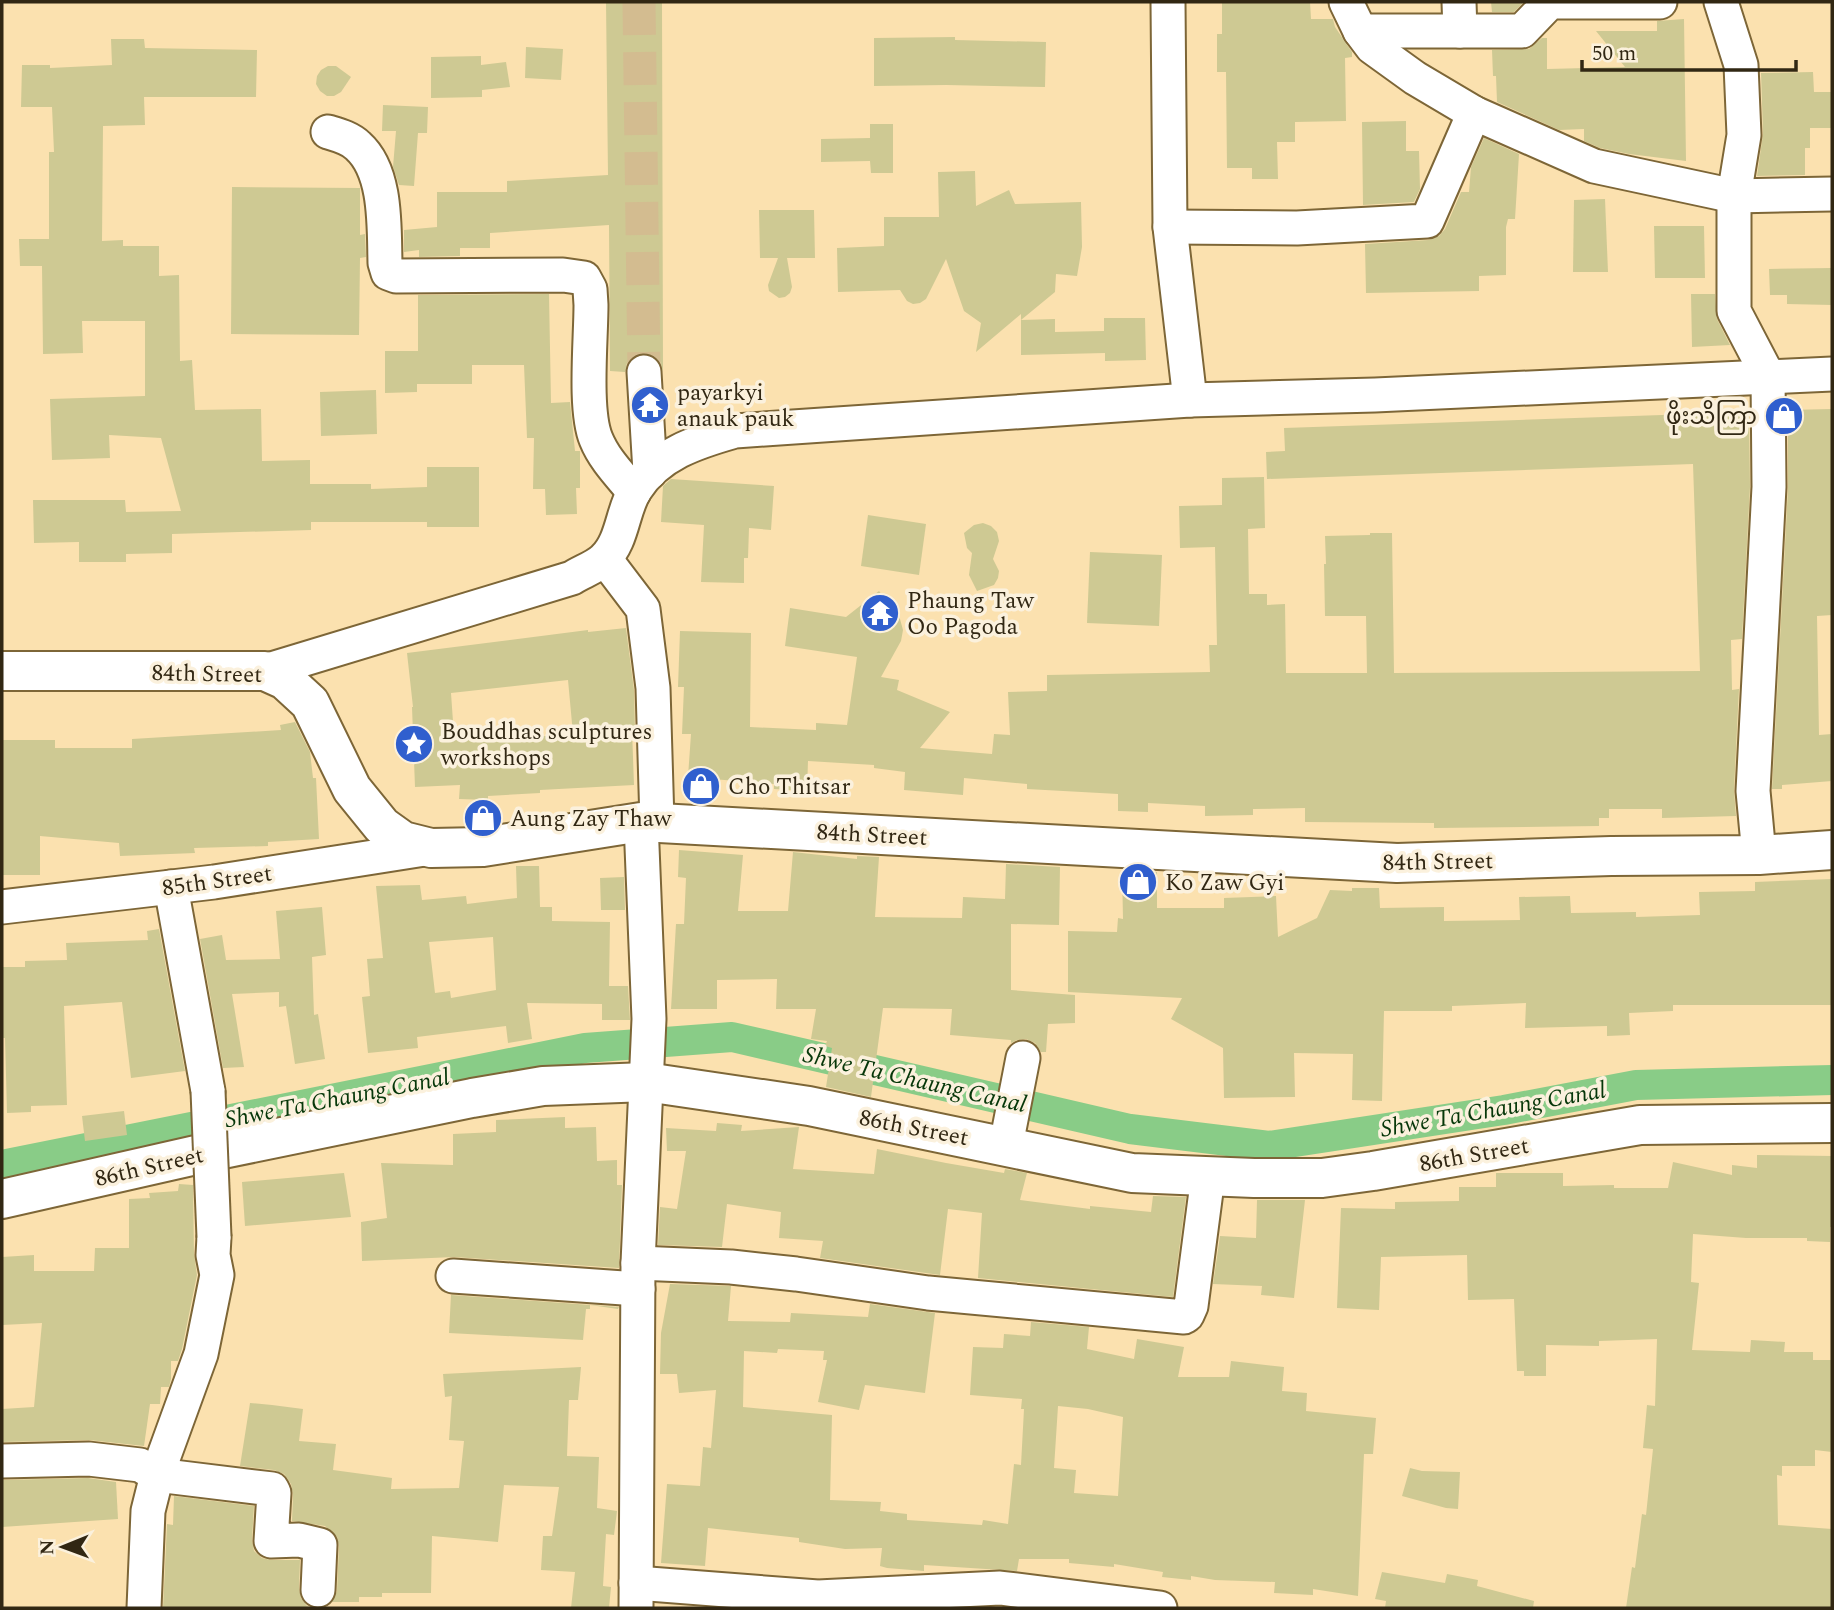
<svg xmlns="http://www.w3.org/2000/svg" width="1834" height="1610" font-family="Spectral,'Noto Sans Myanmar',serif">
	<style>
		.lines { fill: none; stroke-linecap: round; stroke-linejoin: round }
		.canal { stroke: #89cc87; stroke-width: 30 }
		.building { fill: #cec993; fill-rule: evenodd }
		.street-tunnel { stroke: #d3bc90; stroke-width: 33; stroke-dasharray: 33 17; stroke-linecap: butt }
		.street-casing { stroke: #7d6637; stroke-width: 37 }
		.secondary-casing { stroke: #7d6637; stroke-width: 42 }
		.primary-casing { stroke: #7d6637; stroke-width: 42 }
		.street { stroke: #fff; stroke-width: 33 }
		.secondary { stroke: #fff; stroke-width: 38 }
		.primary { stroke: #fff; stroke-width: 38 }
		.street-bridge-casing { stroke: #7d6637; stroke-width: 37; stroke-linecap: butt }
		.street-bridge { stroke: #fff; stroke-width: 33 }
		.labels { text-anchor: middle; stroke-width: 7; stroke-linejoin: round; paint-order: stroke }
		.poi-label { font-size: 23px; fill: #312713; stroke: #fbf1dd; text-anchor: start }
		.street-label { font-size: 23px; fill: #312713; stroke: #fbf1dd }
		.water-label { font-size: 24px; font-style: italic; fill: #063709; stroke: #fbf1dd }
	</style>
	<rect width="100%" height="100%" fill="#fbe1af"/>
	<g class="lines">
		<path class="canal" d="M2,1165L585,1048L732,1037L1130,1129L1269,1146L1504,1110L1636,1085L1832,1080"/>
	</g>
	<g class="building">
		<path d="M606,2H662L663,372L660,361L652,355L644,353L633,356L627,363L625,372L610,371L609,225L490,233V248H460V256L419,257V250L404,252V230L437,227V192H507V181L608,175Z"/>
		<path d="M1222,2H1310L1311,19H1333L1335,27L1352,52V57L1345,58L1346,121L1295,122V142H1277L1278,179H1252V168H1227L1226,72H1217V34H1222Z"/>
		<path d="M1491,2H1522V4L1514,12H1492Z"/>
		<path d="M1684,19L1686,161L1629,154L1600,148L1584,141V129L1559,130L1497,102L1496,76H1493L1492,50L1529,49L1542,38H1547V69L1625,67L1596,31H1657V21Z"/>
		<path d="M955,37V40L1046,42L1045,87L946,85L874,86V38Z"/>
		<path d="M111,39H144L145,48L257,50L256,97H144L145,125L103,126L102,241L123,240V246H159V276L179,275L180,361L192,360L195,410L261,409L262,461L310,460V484H371V489L427,487V467H479V527H427V522H311V530L172,534V553L126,554V562H79V542L34,543L33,500H125L126,512L181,511L161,438L109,435L110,458L52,460L50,399L145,396V321H82L83,353L43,354L42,266H20L19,239H49V152H54L52,107H21L22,65H50V68L112,65Z"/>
		<path d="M526,47L563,49L561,80L525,78Z"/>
		<path d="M481,56V65L506,62L510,87L482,90V97L431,98V57Z"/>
		<path d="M328,66H336L351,77L341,92L334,96H327L320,91L316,84L317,76L321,70Z"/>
		<path d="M1813,72L1814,92H1832V128H1810V148H1805V175L1757,176L1763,134L1761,73Z"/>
		<path d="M383,105L428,107L427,133H418L414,186L399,185L393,167L396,131H382Z"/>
		<path d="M1406,121V151H1419L1420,189L1414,202L1363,205L1362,122Z"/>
		<path d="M870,124H893V173H871L870,161L821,162V139L870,138Z"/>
		<path d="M1484,138L1519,154L1515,219H1508L1506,227V275L1479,276V291L1366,293L1365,244L1428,240L1439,236L1445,229L1461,192H1469L1471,167Z"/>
		<path d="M975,171L976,206L1009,190L1015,204L1081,202L1082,247L1077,276L1056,274L1055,292L1021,320V314L976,352L981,323L964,311L946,259L926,299L920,303L913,304L907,301L900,290L838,292L837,248L884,246V217H939L938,172Z"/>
		<path d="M232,187L360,188V235L365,234L366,257L360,258L359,335L231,334Z"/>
		<path d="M1605,199L1608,272H1573L1574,200Z"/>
		<path d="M759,210H814L815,258H787L792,287L790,293L785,297L779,298L769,291L768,285L778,258H760Z"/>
		<path d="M1654,226H1704L1705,278H1655Z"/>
		<path d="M1832,268V305L1787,304V295H1770L1769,269Z"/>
		<path d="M549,294L551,403L570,402L575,451H580V488H576L577,514L546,515L545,489H533L534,438H527L524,365H472V384H417V392L385,393V351H418V295Z"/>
		<path d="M1691,294H1715L1717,319L1730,345L1692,347Z"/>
		<path d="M1104,318H1145L1146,360L1105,361V353L1021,355V320L1055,319V332L1104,331Z"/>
		<path d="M376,390L377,434L321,436L320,392Z"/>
		<path d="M1832,409V615L1817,616L1819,735L1832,734V781L1782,785V789H1772L1788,488V410Z"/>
		<path d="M1749,412L1750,487L1742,639L1731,640L1732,690L1739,689L1734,790L1736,816L1662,818V809H1609V818H1599V826L1434,828V823L1305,822V808L1253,809V815L1205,816V806L1148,803V812L1118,811V794L1027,789V784L964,778L963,795L904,790L905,772L874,768V765L808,761L807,791L774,789V784L688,777L691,734H682L684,687H678L680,631L751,633L750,727L816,730V723L847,725L857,657L785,646L790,608L846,617L879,591L900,619L903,630L901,641L881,677L899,680L897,690L950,712L920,748L992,754L994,734L1010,735L1008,692L1047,691V675L1210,672L1209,645H1217L1215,547L1180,548L1179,506L1222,505V478L1264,477L1265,528L1248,529L1249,594H1267V605L1285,604L1286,673H1367L1366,616H1325L1324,564H1326L1325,536L1370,535V533H1392L1394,673L1700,671L1693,464L1267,479L1266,452L1285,451L1284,428Z"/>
		<path d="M671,479L774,486L771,530L749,528L748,558H744V583L701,582L704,525L661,522L663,486Z"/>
		<path d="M868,515L926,524L919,575L861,566Z"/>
		<path d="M983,523L991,526L997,532L999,541L993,559L999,571L998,578L994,585L977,591L969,575L972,553L967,548L964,533L974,525Z"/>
		<path d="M1090,552L1162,555L1159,626L1087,623Z"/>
		<path d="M626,628L634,690L635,729L632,730L634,785L540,790V793L488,796V800L459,799L460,785L415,787L412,707H413L407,653L588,630V632ZM568,680L573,734L489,740V737L454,736L451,693Z"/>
		<path d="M295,722L310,752L313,778H316L319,839L268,842V846L194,848L195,853L120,856L119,843L40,836V875H2V740H55V748H132V739L281,730L280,725Z"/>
		<path d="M679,850L743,855L738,911H788L793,852L857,859V856L879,857L875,917L962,918L963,897L1005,899L1006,864L1060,867L1059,925L1011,924V990L1075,995V1023L1048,1024L1046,1052H1041L1035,1043L1026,1039L1017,1040L1011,1043V1040L950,1035L952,1009L883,1008L871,1097L826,1087L832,1048L825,1046L827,1041L811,1039L816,1009H776L777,979L717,980V1009H671L676,924H684L686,878L678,877Z"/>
		<path d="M516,866H539L540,907H552V921L610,922L609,986H628L630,1020H602V1004L527,1003L532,1039L508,1043L506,1026L417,1037L418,1048L368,1053L362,997L370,996L367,959L383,958L376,886L420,885L422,900L466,896L467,904L517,898ZM493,937L496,990L451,998L450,991L435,993L429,942Z"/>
		<path d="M1122,870L1157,872V908H1224V898L1276,896L1278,937L1317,918L1330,890L1352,891V888H1379L1380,908L1444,907V921L1520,920L1519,897L1570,896L1571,913L1636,912V917L1700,915L1699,892L1755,891V882L1832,879V1005H1673V1011L1629,1013L1630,1035L1607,1036V1026L1525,1028L1526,1003L1452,1006V1011H1384L1382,1101L1352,1100L1353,1054L1294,1053L1295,1097L1224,1098L1223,1048L1171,1019L1182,998L1068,992V931L1117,932L1118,918L1123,919Z"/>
		<path d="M624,877L625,910H601L600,878Z"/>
		<path d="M322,907L326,955L312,957L314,1015L318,1014L325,1059L295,1064L286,1006L279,1007V992L232,994L244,1067L223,1068L200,939L222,935L226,960L280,959L276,911Z"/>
		<path d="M159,929L185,1071L131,1078L122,1002L64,1006L67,1105L31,1106V1112L7,1113L5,1038H2V967H25V961L67,960L66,943L148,940L147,931Z"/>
		<path d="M124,1111L127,1135L85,1141L82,1116Z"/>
		<path d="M565,1117V1128L596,1127L597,1161L617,1160V1185H622L619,1268L454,1257L362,1261L361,1222L387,1218L381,1163L453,1165V1134L496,1132V1120Z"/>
		<path d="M717,1123L742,1125L741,1131L799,1127L793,1169L874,1174L877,1149L946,1163L1004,1173L1005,1169L1027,1173L1020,1200L1090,1209V1206L1151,1212L1153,1196L1186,1197L1173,1297L978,1278L982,1213L948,1209L940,1275L820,1258L823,1241L779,1238L781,1212L727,1204L722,1247L658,1245L660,1207L677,1209L686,1151H667L666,1128L716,1131Z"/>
		<path d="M1757,1155L1832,1156V1227H1830V1242L1807,1241V1238H1746L1693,1234L1691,1282L1699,1283L1692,1350L1750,1352L1751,1340L1785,1342L1784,1352H1813V1360H1832V1452L1815,1450V1466H1782V1476L1777,1475L1778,1525L1832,1529V1608H1626L1632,1567L1635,1568L1642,1514L1646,1515L1653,1449L1643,1448L1647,1405L1655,1406L1657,1339L1599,1341V1346L1546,1345V1376H1524V1371H1517L1514,1299L1468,1300L1467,1255L1381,1257L1379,1310L1337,1308L1341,1208L1395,1209V1202L1459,1201V1187H1496V1173H1563V1186L1614,1185V1188H1668L1673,1162L1732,1175V1165L1757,1168Z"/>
		<path d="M344,1173L351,1217L245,1226L242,1182Z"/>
		<path d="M179,1184L193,1185L194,1254L197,1275L182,1349L178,1361H171V1379L169,1387H161L160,1404H150L144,1446L89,1440L2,1442V1409L34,1407L42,1323L2,1325V1257L34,1255V1271H94L95,1248H129V1199L150,1198L149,1193L178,1191Z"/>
		<path d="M1257,1200H1305L1294,1298L1261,1295L1262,1286L1213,1284L1220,1236L1256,1238Z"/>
		<path d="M670,1284L731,1286L728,1321L790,1322L791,1313L868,1317L870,1304L935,1313L925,1393L865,1385L859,1410L818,1402L827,1360H823L824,1351L778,1349L777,1353L744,1351L743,1407L832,1415L830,1500L881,1502L880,1511L907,1514V1520L982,1525L983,1520L1008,1524L1014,1464L1021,1465L1024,1409H1021L1022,1399L970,1395L973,1347L1003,1348L1004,1334L1030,1336L1031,1322L1089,1327L1087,1349L1134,1359L1137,1339L1184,1347L1178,1377H1229L1231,1361L1284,1367L1282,1391L1307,1393L1306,1411L1376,1418L1373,1454H1364L1358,1596L1313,1589V1595L1274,1593L1275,1582L1215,1580L1191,1576V1580L1162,1577L1163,1572L1114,1564V1567L1069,1563V1559H1019L1017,1571L924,1565V1571L887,1568L880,1566L882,1548L845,1549L799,1542V1538L708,1528L705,1566L661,1563L667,1484L700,1486L703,1447L711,1448L716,1390L679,1393L677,1374H660L661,1333ZM1058,1406L1088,1409L1123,1417L1118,1496L1074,1493L1076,1470L1054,1468Z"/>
		<path d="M451,1295L619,1307L618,1309L590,1305V1309H586L583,1340L449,1333Z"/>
		<path d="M581,1367L578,1400H569L567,1456L599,1457L597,1508L617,1511L614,1535L606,1534L603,1586L611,1587L609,1608H571L575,1572L541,1570L543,1536H552L559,1487L504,1485L498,1542L432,1536L431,1593H382V1597H359V1602H332L337,1591L339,1546L337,1537L325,1526L292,1521L293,1494L291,1484L284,1474L274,1470L240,1466L250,1403L272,1405L303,1409L299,1441L336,1444L333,1470L392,1478L391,1489L459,1488L464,1441L449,1440L452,1396L445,1397L443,1374Z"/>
		<path d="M1410,1468L1422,1471L1460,1472L1458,1509L1446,1508L1402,1496Z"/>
		<path d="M88,1478L116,1482L118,1519L2,1527V1480Z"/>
		<path d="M174,1496L254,1506L252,1540L254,1551L262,1558L271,1560H300L299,1589L301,1598L307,1606L314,1608H163L167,1524L173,1525Z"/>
		<path d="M1382,1572L1445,1583L1447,1574L1478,1580L1477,1586L1534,1601L1533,1608H1385L1386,1601L1375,1599Z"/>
	</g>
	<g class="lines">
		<path class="street-tunnel" d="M639,2L644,372"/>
		<g class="street-casing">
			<g id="street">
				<path d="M1168,2L1170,227L1190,400"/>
				<path d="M1346,2L1360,31L1372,47L1415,78L1474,113L1594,166L1734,196L1832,194"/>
				<path d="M1459,2L1460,31"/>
				<path d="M1721,2L1741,65L1744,135L1734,196V311L1768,376L1769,487L1753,791L1759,855"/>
				<path d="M1360,31H1522L1548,4L1553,2H1660"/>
				<path d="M328,132C338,135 350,138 358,146C387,172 384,227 385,263L388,273L396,276L563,275L584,278L590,289L591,305C591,340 584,410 596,439C604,459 620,475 634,492"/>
				<path d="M1170,227L1297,228L1427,221L1474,113"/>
				<path d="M644,372L650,472"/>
				<path d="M605,559L643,609L653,688L657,822"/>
				<path d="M265,671L572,578C581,572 596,567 604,559C623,541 622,511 635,490C658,454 696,442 735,431L1190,400L1375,395L1832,374"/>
				<path d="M171,887L208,1091"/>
				<path d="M2,907L214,882L431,848"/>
				<path d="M1006,1145L1023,1058"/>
				<path d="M638,1263L731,1267L796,1274L928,1293L1184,1317L1187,1315L1191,1306L1208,1176"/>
				<path d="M453,1276L638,1289"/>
				<path d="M2,1461L89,1459L140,1465L157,1475L272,1489L274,1493L271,1541L299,1540L320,1545L318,1590"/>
				<path d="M636,1583L818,1597L1000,1588L1160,1608"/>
				<path d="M144,1608L148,1511L157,1475L201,1354L217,1275L213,1255L214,1237"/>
				<path d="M636,1608L638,1263L649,1019L641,822"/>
			</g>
		</g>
		<g class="secondary-casing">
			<path id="secondary" d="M2,1199L218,1150L472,1098L543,1086L646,1082L809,1106L1132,1173L1254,1178H1322L1373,1171L1640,1125L1832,1123"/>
		</g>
		<g class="primary-casing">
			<path id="primary" d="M2,671H265L285,680L310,703L352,789L382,826L403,841L431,848L483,847L641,822L1397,863L1611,856L1759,855L1832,850"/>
		</g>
		<use href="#street" class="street"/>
		<use href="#secondary" class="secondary"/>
		<use href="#primary" class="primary"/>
		<g class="street-bridge-casing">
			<path id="street-bridge" d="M208,1091L214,1237"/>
		</g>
		<use href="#street-bridge" class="street-bridge"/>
	</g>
	<defs>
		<g id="temple-disc" transform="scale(2.0125)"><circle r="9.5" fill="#305fce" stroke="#fbf1dd"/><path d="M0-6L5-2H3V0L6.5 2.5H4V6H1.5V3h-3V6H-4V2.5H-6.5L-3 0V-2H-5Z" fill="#fff"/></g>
		<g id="shop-disc" transform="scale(2.0125)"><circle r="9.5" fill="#305fce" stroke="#fbf1dd"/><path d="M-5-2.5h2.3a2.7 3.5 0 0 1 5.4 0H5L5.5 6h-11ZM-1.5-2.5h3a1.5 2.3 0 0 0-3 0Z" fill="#fff"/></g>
		<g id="sight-disc" transform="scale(2.0125)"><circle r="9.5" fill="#305fce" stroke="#fbf1dd"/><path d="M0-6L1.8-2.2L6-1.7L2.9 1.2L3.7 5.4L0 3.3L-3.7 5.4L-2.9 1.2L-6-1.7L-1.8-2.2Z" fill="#fff"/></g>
	</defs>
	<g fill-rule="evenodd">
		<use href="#temple-disc" x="650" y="405"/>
		<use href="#shop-disc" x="1784" y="416"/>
		<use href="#temple-disc" x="880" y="613"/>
		<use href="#sight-disc" x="414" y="744"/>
		<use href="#shop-disc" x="701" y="786"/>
		<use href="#shop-disc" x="483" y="818"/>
		<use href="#shop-disc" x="1138" y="882"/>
	</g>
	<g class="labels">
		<g class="poi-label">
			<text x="677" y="400">payarkyi<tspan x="677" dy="26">anauk pauk</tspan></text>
			<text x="1757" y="424" text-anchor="end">ဖိုးသိကြာ</text>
			<text x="907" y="608">Phaung Taw<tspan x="907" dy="26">Oo Pagoda</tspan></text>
			<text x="441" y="739">Bouddhas sculptures<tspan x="441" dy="26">workshops</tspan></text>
			<text x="728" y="794">Cho Thitsar</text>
			<text x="510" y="826">Aung Zay Thaw</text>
			<text x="1165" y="890">Ko Zaw Gyi</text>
		</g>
		<g class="street-label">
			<text transform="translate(207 673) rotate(1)" y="8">84th Street</text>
			<text transform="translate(872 834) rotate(3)" y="8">84th Street</text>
			<text transform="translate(1438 861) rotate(-1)" y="8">84th Street</text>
			<text transform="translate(217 880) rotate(-8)" y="8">85th Street</text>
			<text transform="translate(914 1127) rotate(11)" y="8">86th Street</text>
			<text transform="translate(1474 1154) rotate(-10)" y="8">86th Street</text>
			<text transform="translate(149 1166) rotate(-13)" y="8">86th Street</text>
		</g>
		<g class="water-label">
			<text transform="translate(915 1079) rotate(13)" y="8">Shwe Ta Chaung Canal</text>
			<text transform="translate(337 1098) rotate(-11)" y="8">Shwe Ta Chaung Canal</text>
			<text transform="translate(1493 1109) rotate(-10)" y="8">Shwe Ta Chaung Canal</text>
		</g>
	</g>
	<rect width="1834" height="1610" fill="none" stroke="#312713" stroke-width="7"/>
	<g transform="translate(63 1547) rotate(269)" stroke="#fbf1dd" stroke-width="5" paint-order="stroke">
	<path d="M0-5L12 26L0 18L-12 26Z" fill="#312713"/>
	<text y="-10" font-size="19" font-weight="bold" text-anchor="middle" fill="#312713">N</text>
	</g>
	<path d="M1582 60v10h214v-10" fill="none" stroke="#312713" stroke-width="3.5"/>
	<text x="1592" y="60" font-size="21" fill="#312713" stroke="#fbf1dd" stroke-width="5" paint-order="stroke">50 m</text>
</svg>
